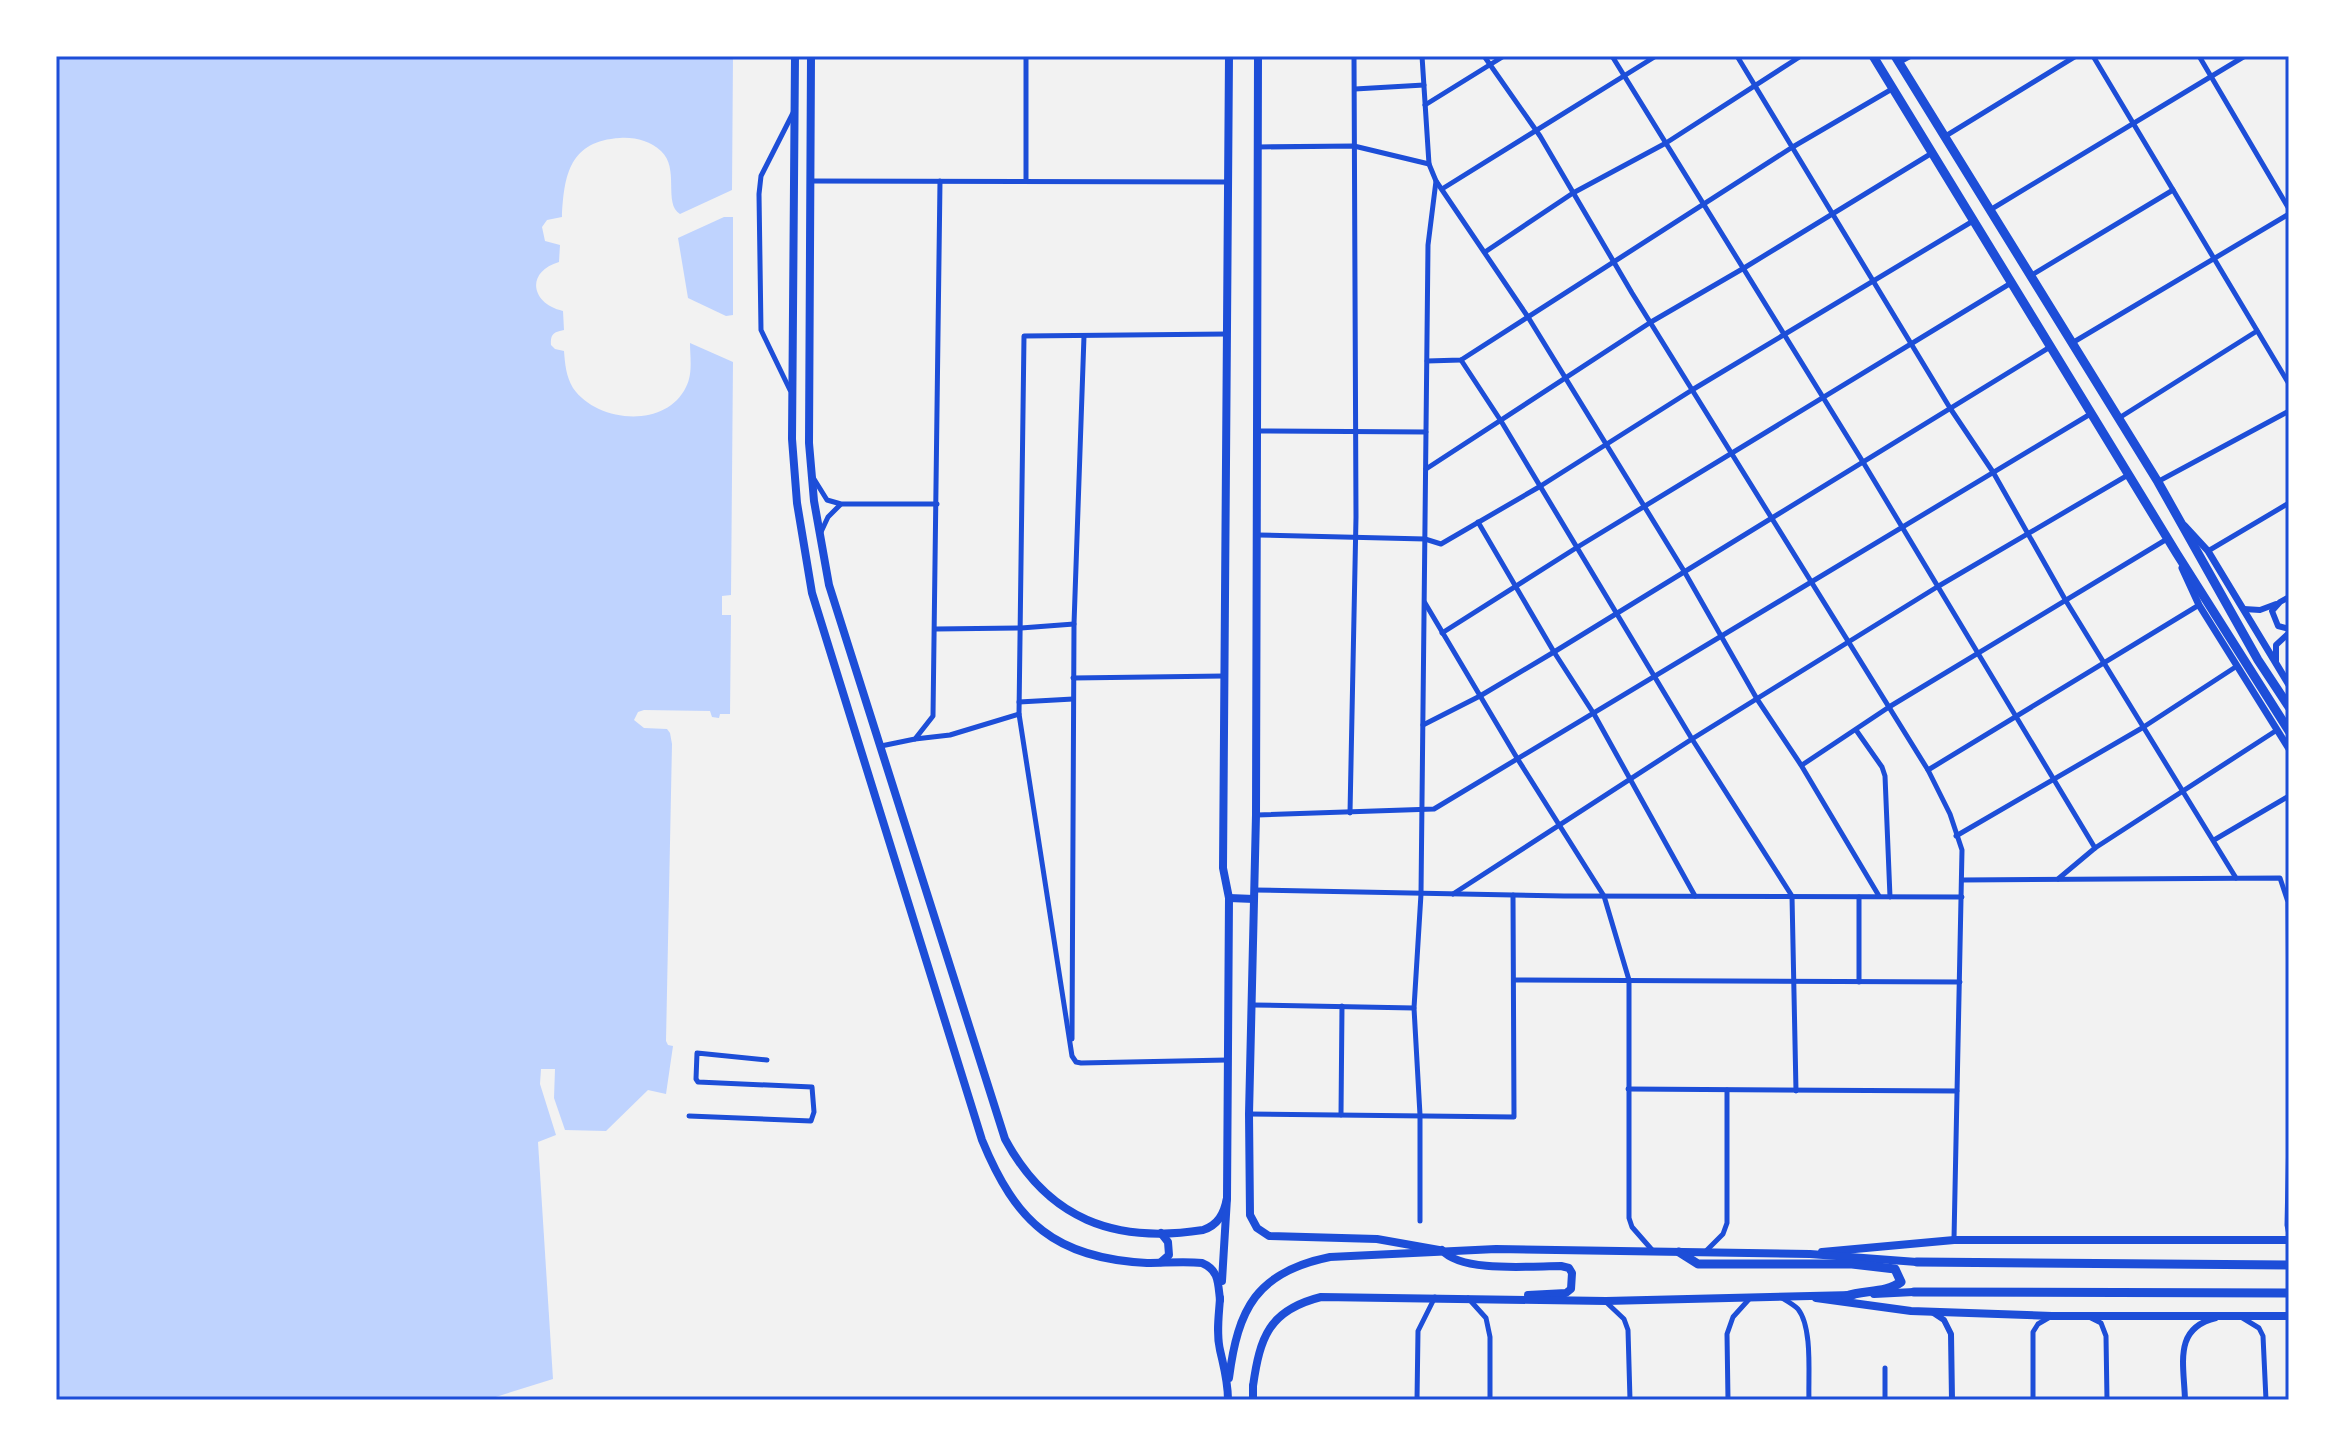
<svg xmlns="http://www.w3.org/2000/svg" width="2345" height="1456" font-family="Georgia,serif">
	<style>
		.water { fill: #bfd3fe }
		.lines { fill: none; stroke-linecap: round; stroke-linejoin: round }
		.minor { stroke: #1d4ed8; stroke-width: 5 }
		.tertiary { stroke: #1d4ed8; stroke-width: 6 }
		.secondary { stroke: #1d4ed8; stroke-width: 7 }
		.primary { stroke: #1d4ed8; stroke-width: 8 }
		.trunk { stroke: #1d4ed8; stroke-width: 8 }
		.motorway { stroke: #1d4ed8; stroke-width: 9 }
		.neatline { fill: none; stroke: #1d4ed8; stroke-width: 3 }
	</style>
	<rect width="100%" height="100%" fill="#f2f2f2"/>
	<g class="water">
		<path d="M56,56H733L732,190L680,214C663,204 680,168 661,151C650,141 635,137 620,138C570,141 564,174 562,217L547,220L542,227L545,241L560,245L559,262C525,272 531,304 563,311L564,330C554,332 550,334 551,345L555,349L564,351C565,364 566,376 573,388C597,423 666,429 686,387C693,374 690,357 690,343L733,362L731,595L722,596V615H731L730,714H720L719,718L712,717L710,711L644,710L638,712L634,720L644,728L667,729L670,733L672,744L666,1041L668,1045L673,1046L666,1094L648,1090L606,1131L565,1130L554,1098L555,1069H541L540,1084L556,1135L538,1142L553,1379L486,1400H56Z"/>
		<path d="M724,217H733V315L726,316L688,298L678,238Z"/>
	</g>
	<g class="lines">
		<g class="minor">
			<path d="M1484,56L1540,136L1632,293L1928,770L1950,814L1962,850L1954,1239"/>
			<path d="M1612,56L1863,462L2095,848"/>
			<path d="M1737,56L1950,408L1993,472L2066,601L2236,878"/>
			<path d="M2093,56L2289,384"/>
			<path d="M2199,56L2289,209"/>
			<path d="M1900,62L1911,56"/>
			<path d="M1355,89L1424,85"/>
			<path d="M1425,105L1504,56"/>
			<path d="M1944,137L2076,56"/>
			<path d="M1258,147L1354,146L1429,164"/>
			<path d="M1026,180V56"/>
			<path d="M810,181L1228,182"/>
			<path d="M1436,181L1528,317L1684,571L1757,699L1801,765L1879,896"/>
			<path d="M1442,189L1656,56"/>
			<path d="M1990,210L2245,56"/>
			<path d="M1485,252L1573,193L1666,143L1801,56"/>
			<path d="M2030,276L2173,190"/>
			<path d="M1227,334L1024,336L1019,714L1072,1056L1076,1062L1081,1063L1227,1060"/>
			<path d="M2072,343L2289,214"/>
			<path d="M1461,360L1501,421L1692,739L1792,896L1796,1091"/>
			<path d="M1427,361L1461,360L1791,148L1892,89"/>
			<path d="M790,390L761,330L759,194L761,176L794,111"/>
			<path d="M2119,418L2257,331"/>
			<path d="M1258,431L1426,432"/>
			<path d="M1426,469L1651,322L1744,268L1932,153"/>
			<path d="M814,479L827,500L841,504H937"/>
			<path d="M2159,481L2289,411"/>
			<path d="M1478,522L1554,652L1594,714L1695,896"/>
			<path d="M821,532L828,517L840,505"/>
			<path d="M1258,535L1425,539L1441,544L1539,487L1692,390L1973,221"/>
			<path d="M2208,551L2289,503"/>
			<path d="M1425,603L1517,758L1604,896L1629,980V1218L1632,1227L1653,1251"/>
			<path d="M936,629L1021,628L1074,624"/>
			<path d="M1442,633L1576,548L2011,283"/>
			<path d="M1073,678L1224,676"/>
			<path d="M1019,702L1073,699"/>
			<path d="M1423,725L1480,696L1554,652L2050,347"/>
			<path d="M1856,730L1882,767L1885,776L1890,897"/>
			<path d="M915,739L950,735L1019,714"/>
			<path d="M881,746L915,739L933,716L940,181"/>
			<path d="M1802,765L1889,707L2167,539"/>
			<path d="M1928,770L2199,605"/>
			<path d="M1350,813L1356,517L1354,56"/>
			<path d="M1257,815L1434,809L2092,413"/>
			<path d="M1956,836L2142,728L2237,666"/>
			<path d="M2214,840L2289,796"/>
			<path d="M2058,879L2095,848L2277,730"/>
			<path d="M1962,880L2280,878L2288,902L2289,1018"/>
			<path d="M1254,890L1564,896L1962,897"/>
			<path d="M1453,894L1692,739L1937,587L2128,475"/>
			<path d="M1514,980L1960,982"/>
			<path d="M1859,982V897"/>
			<path d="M1253,1005L1414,1008"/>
			<path d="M1072,1039L1074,624L1084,336"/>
			<path d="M1628,1089L1957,1091"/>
			<path d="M1249,1114L1514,1117L1513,895"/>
			<path d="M1341,1115L1342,1006"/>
			<path d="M689,1116L811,1121L814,1112L812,1087L698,1082L696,1079L697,1053L767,1060"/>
			<path d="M2289,1134L2287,1225L2289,1235"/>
			<path d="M1420,1221V1115L1414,1008L1421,894L1428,245L1436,181L1429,164L1422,56"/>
			<path d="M1705,1252L1723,1234L1727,1223V1090"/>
			<path d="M1468,1298L1486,1318L1490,1337V1400"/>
			<path d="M1782,1298C1787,1301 1794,1305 1798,1309C1813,1328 1808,1377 1809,1400"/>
			<path d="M1606,1302L1624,1319L1628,1330L1630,1400"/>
			<path d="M2089,1317L2101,1323L2106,1336L2107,1400"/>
			<path d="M2241,1317L2259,1328L2263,1336L2266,1400"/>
			<path d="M1417,1400L1418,1331L1435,1297"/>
			<path d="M1728,1400L1727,1334L1733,1317L1751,1297"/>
			<path d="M1885,1400V1368"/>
			<path d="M2033,1400V1332L2038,1324L2050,1317"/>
		</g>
		<g class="tertiary">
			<path d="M2289,597L2280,602L2272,611L2278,626L2289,629"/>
			<path d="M2244,609L2260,610L2276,604"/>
			<path d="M2276,662V645L2289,633"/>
			<path d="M1932,1312L1944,1320L1951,1334L1952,1400"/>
			<path d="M2185,1400C2184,1364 2173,1328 2216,1318"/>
		</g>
		<g class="secondary">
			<path d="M2185,526L2208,551L2289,685"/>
			<path d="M2182,568L2199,605L2289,749"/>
		</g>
		<g class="primary">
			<path d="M795,56L792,439L797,503L812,593L982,1140C1016,1223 1055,1258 1147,1263C1165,1263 1184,1261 1202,1263C1219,1270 1218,1283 1220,1300"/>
			<path d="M811,56L809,443L814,501L829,585L1005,1139C1048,1219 1114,1244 1203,1230C1218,1225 1224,1214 1227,1198"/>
			<path d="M1258,56L1256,815L1249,1114L1250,1215L1257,1228L1269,1236L1377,1239L1439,1250"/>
			<path d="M1229,898L1254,899"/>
			<path d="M1161,1233L1168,1242L1169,1255L1161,1262"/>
			<path d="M1822,1252L1954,1240H2289"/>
			<path d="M1222,1281L1227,1198L1229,898L1223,868L1229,56"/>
			<path d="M1220,1298C1219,1315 1216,1333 1220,1350C1224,1368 1228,1381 1228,1400"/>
			<path d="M1816,1298L1911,1311L2052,1316H2289"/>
			<path d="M1253,1400V1386"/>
		</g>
		<g class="trunk">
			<path d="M1442,1250C1461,1273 1532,1266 1561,1266L1569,1268L1572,1273L1571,1289L1566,1293L1528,1295"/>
			<path d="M1874,1294L1914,1292"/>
			<path d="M1229,1378C1238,1309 1256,1272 1330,1257L1496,1249L1810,1254L1917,1262"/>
			<path d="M1253,1386C1260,1337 1269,1310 1321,1297L1606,1301L1853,1295"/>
		</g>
		<g class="motorway">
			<path d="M1873,56L2177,554L2289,731"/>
			<path d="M1895,56L2158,482L2258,660L2289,707"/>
			<path d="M1679,1252L1698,1264H1852L1895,1269L1901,1282C1886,1293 1864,1290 1846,1296"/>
			<path d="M1917,1262L2289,1265"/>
			<path d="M1914,1292L2289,1293"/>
		</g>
	</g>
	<rect width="2345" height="1456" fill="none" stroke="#ffffff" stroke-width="116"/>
	<rect x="58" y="58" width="2229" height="1340" class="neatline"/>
</svg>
